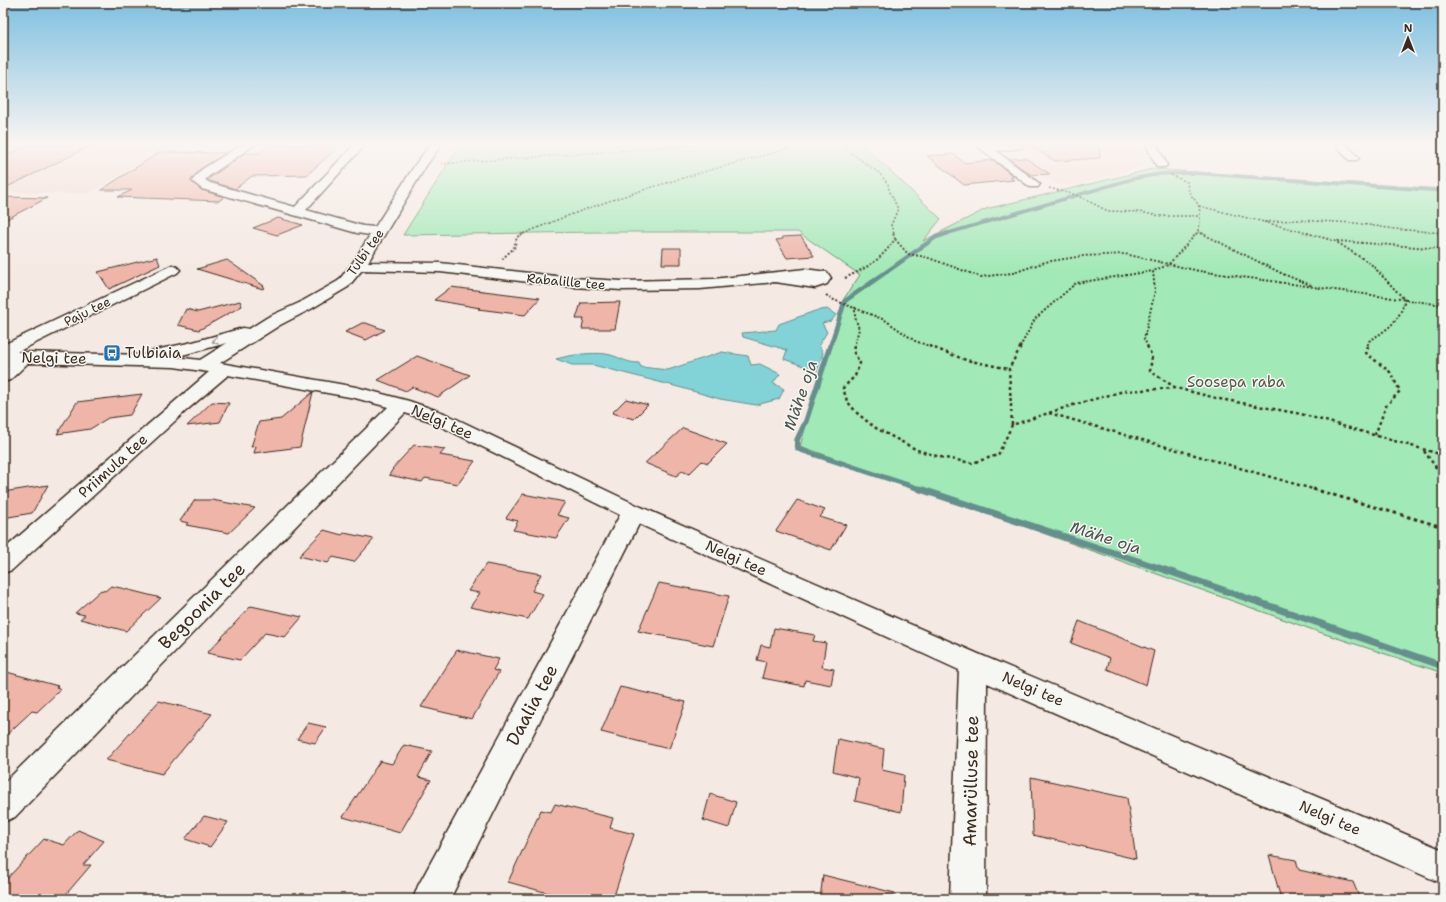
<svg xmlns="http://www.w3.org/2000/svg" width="1446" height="902" font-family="'Shantell Sans',sans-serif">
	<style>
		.built { fill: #f3d9d2 }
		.green { fill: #a1e9b6; stroke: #6e8a6a }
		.water { fill: #81d3d7; stroke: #658f8d }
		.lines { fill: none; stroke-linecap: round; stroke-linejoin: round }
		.stream-far3 { stroke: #658f8d; stroke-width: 3.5 }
		.stream-far2 { stroke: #658f8d; stroke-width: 4.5 }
		.stream-far1 { stroke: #658f8d; stroke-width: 5.5 }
		.stream { stroke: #658f8d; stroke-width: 7 }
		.building { fill: #efb5a9; stroke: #3b2a1e }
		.minor-casing { stroke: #3b2a1e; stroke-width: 3 }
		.path-far3 { stroke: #3b2a1e; stroke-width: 1.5; stroke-dasharray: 2 2; stroke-linecap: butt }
		.path-far2 { stroke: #3b2a1e; stroke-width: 2; stroke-dasharray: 2 2; stroke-linecap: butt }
		.path-far1 { stroke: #3b2a1e; stroke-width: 2.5; stroke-dasharray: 3 3; stroke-linecap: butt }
		.path { stroke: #3b2a1e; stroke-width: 3; stroke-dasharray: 3.5 3.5; stroke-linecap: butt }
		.minor { fill: #f6f6f2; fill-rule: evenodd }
		.oneway { stroke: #989088 }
		.labels { text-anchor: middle; stroke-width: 3; stroke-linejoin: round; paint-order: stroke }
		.far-street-label { font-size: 13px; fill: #3b2a1e; stroke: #f6f6f2 }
		.poi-label { font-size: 15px; fill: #3b2a1e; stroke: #f6f6f2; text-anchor: start }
		.street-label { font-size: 15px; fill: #3b2a1e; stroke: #f6f6f2 }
		.park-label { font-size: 15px; fill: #545a44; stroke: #f6f6f2 }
		.water-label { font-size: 16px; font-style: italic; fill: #4c544c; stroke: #f6f6f2 }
		.near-street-label { font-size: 18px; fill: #3b2a1e; stroke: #f6f6f2 }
	</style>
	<rect width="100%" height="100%" fill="#f5e9e3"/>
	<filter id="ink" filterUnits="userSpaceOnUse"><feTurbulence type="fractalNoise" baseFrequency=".025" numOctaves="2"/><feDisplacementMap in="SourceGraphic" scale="8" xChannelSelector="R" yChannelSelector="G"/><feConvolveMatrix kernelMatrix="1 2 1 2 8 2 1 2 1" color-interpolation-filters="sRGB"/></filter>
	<g filter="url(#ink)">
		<g class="built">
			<path d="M3,145H175L88,194L3,192V153L10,149H3Z"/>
			<path d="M993,145H1138L1145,166L1072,186L1054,183Z"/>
		</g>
		<path class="green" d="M460,145H863L941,219L923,241L986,209L1152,169L1443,189V673L1319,632L800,446L843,300L860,275L798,232H597L403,235Z"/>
		<g class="water">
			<path d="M827,309L836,315L831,321L822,323L827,332L819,345L823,353L817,371L784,359L787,350L743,337L742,333L776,330L779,324L815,311Z"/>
			<path d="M722,352L748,356L751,365L760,364L780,374L773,383L784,389L779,399L756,405L720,399L682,388L593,365H572L556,359C571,355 590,352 606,354C619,356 625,363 639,363L641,367L668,370Z"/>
		</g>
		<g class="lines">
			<path class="stream-far3" d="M945,234L1132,179L1160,174L1193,173L1443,191"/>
			<path class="stream-far2" d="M830,347L845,301L936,237L948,233"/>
			<path class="stream-far1" d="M830,346L806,421L797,440L798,449L923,490"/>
			<path class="stream" d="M920,489L1171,572L1443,666"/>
		</g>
		<g class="building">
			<path d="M30,145H93L3,189V157Z"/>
			<path d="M269,145H340L307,175L252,176L235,189L207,180L245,153H259Z"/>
			<path d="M1029,145H1099L1100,158L1055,161Z"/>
			<path d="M160,152L226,153L200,169L191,181L202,190L224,197L219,201L118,197L132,190H101Z"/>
			<path d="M953,154L965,163L993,160L1014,177H1009L1014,180L964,185L927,156Z"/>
			<path d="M1025,158L1050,174L1031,175L1009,159Z"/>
			<path d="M3,197L47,198L3,221Z"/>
			<path d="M278,218L303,225L277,235L253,228Z"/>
			<path d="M801,236L814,256L787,258L776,240L783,239L782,237Z"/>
			<path d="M663,248H681V264H662Z"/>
			<path d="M157,257L160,265L109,289L98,272Z"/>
			<path d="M227,260L264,286L263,289L197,269Z"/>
			<path d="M451,287L540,298L525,315L478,309L480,308L434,300Z"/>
			<path d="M240,301L242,306L199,330L178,325L186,309L198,312Z"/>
			<path d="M620,302L615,329H582L584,319H576L581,303Z"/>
			<path d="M362,323H366L385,330L366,340L345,332Z"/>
			<path d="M417,356L470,375L438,397L412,387L406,391L378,380Z"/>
			<path d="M313,392L300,447L254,453L256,446L251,447L259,422L281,419Z"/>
			<path d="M142,394L130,415L108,418L90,429L57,434L77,402Z"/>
			<path d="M626,399L648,405L634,419L612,413Z"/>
			<path d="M212,402L229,403L220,422L187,426Z"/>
			<path d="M683,428L727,444L708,463L702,461L689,474L682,471L676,476L645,463Z"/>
			<path d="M414,445L445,449L440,455L475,461L458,484L425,478L422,482L389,475L393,469H392Z"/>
			<path d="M48,485L32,513L3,518V492Z"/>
			<path d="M523,494L565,502L557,515L569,518L556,538L513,530L518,521L506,518Z"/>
			<path d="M195,500H212L255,508L229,533L186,525L188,523L180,521Z"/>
			<path d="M797,500L825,510L820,517L846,525L831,550L776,531Z"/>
			<path d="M324,530L342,535L344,533L374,539L354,562L333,557L328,563L299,556Z"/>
			<path d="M486,564L541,574L532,591L543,594L528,619L470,607L480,593L468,591Z"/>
			<path d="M659,583L729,596L713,646L638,631Z"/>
			<path d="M111,586L121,588L161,598L126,631L80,619L85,615L75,613L101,590L105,591Z"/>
			<path d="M251,606L302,617L285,637L265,633L240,660L207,653Z"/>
			<path d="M1079,621L1154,651L1146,685L1107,669L1110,658L1071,643Z"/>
			<path d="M774,628L815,635L813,641L826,643L822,667L834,669L831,685L805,680L804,686L762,678L766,662L757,660L761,645L770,647Z"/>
			<path d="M457,650L499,659L493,670L499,672L472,719L421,707Z"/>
			<path d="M3,671L58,686L56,687L61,689L37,712L32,711L3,738Z"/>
			<path d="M620,687L686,702L669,749L601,732Z"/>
			<path d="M159,701L212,714L162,774L106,760Z"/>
			<path d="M308,723L326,727L315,743L297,739Z"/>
			<path d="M838,739L884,749L882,770L904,775L901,812L855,801L859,778L833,771Z"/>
			<path d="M404,745L432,751L418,777L431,780L400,833L343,817L380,761L392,764Z"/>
			<path d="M1031,777L1127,798L1136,859L1033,835Z"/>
			<path d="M710,794L736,802L729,828L703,820Z"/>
			<path d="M555,804L613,818L610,828L634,834L613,899H570L508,882L541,810L551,812Z"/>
			<path d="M204,816L228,822L210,847L185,839Z"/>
			<path d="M78,830L104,841L83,865H91L62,899H3V883L44,839L64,845Z"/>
			<path d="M1269,855L1296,860L1299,870L1353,882L1360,899H1281Z"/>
			<path d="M823,875L895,893L894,899H820Z"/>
		</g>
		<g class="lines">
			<g class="minor-casing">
				<g id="minor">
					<path d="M241,145H254L209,176L205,180L210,183L295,207L354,145H365L306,210L363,226L375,227L415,165L430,145H441L426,166L368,262L440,263L573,278L622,281L713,279L805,269L827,272L831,278L827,284L815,288L775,282L700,289L622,290L573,287L440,272L362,270L348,287L311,309L280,325L220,363L356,387L409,401L444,413L641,507L983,656L1443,850V884L987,683L986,899H950L959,670L639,524L450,899H413L418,886L620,515L430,421L405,413L15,817L3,822V784L388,407L355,398L228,375L188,409L12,570L3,573V550L209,372L174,367L28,363L10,380L3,382V366L7,362H3V345L172,265L177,267L180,270L177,273L17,352L148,355L151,351L193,342L243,328L249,329L268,317L299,303L338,281L352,264L370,235L357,233L202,189L192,181L201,170ZM227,343L200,360L175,357Z"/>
					<path d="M976,145H1022L1021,148L996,151L1040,184L1038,187H1030Z"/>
					<path d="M1146,145H1157L1167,165L1165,167H1157Z"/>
					<path d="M1336,145H1347L1359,158L1357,160H1349Z"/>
				</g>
			</g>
			<g class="path-far3">
				<path d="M844,145V148L879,173L888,184L889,190L898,209L891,225L894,234"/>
				<path d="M441,164L694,145"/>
				<path d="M1171,175L1187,182C1189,199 1195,196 1199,207C1201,214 1200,229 1196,234"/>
				<path d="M1049,188L1076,195L1108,211L1139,212L1160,216H1200"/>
				<path d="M1199,206L1264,222L1297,220L1355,223L1395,229L1443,233"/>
				<path d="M1264,222L1311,234"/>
				<path d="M1198,232L1204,234"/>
				<path d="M523,234C613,195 707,171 802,145"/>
			</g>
			<g class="path-far2">
				<path d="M1201,233L1283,274L1313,286"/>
				<path d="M1307,233L1335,241L1371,264L1405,300C1399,322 1388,329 1369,341L1367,347"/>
				<path d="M895,239L908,254L926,257L981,277L1013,273L1045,262L1083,256L1125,254L1199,271L1443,305"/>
				<path d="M1337,241L1443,249"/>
				<path d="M502,259L514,248L517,237L525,233"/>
				<path d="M845,278C868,267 880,261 895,239L893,233"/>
				<path d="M826,295L834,300L885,320L915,341L932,347"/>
				<path d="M854,347L859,329L855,317V307"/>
				<path d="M1020,347L1035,319L1076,283L1153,271"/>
				<path d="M1148,347L1144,339L1155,291L1153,271L1168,265L1197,233"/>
			</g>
			<g class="path-far1">
				<path d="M854,346L853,351L860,363L855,376L843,388L847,401L857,413L874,427L917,450L940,457L972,463L998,455L1012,425L1073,405L1124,391L1176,388"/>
				<path d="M929,346L966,360L1009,369"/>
				<path d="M1147,346L1152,356L1150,371L1176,388L1220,399L1301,414L1443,455"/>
				<path d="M1368,346L1366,353L1390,372L1400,391L1386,406L1375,435"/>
				<path d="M1049,413L1316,490"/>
				<path d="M1012,425L1009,369L1021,346"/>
				<path d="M1424,451L1443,477"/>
			</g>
			<path class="path" d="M1313,489L1443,527"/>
			<use href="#minor" class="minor"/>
		</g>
		<defs><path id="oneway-chevron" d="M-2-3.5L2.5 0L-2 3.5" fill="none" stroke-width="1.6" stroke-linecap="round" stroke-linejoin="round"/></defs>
		<use class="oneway" href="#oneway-chevron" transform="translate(215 341) rotate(164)"/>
	</g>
	<linearGradient id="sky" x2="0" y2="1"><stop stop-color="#7fc0e1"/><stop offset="0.53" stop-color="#faf5f2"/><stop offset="1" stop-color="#faf5f2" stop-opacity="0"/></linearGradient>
	<rect width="1446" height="272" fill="url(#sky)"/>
	<defs>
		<g id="bus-square" transform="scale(0.9)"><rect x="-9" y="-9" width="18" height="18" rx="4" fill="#1f6fb2" stroke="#f6f6f2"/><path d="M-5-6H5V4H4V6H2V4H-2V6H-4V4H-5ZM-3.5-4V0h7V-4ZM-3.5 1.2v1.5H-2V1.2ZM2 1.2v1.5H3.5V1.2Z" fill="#fff"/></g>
	</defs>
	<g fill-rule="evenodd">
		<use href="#bus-square" x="112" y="353"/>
	</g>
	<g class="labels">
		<g class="far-street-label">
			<text transform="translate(365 252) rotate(-55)" y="5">Tulbi tee</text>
			<text transform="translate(566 281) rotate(5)" y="5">Rabalille tee</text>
			<text transform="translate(87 311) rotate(-26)" y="5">Paju tee</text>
		</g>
		<g class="poi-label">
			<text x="125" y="358">Tulbiaia</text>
		</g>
		<g class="street-label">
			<text transform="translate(54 358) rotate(1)" y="5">Nelgi tee</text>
			<text transform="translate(442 422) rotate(23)" y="5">Nelgi tee</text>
			<text transform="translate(113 466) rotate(-42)" y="5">Priimula tee</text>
			<text transform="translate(736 558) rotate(24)" y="5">Nelgi tee</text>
			<text transform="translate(1033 689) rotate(23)" y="5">Nelgi tee</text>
			<text transform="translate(1330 818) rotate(23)" y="5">Nelgi tee</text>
		</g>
		<g class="park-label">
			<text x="1236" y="387">Soosepa raba</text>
		</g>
		<g class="water-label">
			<text transform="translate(800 395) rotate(-71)" y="6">Mähe oja</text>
			<text transform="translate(1106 537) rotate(18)" y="6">Mähe oja</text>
		</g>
		<g class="near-street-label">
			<text transform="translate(202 606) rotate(-45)" y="6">Begoonia tee</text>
			<text transform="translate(532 705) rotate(-62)" y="6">Daalia tee</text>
			<text transform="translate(971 781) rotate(-89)" y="6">Amarülluse tee</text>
		</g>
	</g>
	<rect width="1446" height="902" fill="none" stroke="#f6f6f2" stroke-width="16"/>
	<rect x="8" y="8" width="1430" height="886" fill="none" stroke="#3b2a1e" stroke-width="1.5" filter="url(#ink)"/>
	<g transform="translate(1408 38)" stroke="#f6f6f2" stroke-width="3" paint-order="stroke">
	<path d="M0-3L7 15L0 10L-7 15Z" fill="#3b2a1e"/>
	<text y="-6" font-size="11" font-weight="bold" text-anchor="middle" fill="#3b2a1e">N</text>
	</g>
</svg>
